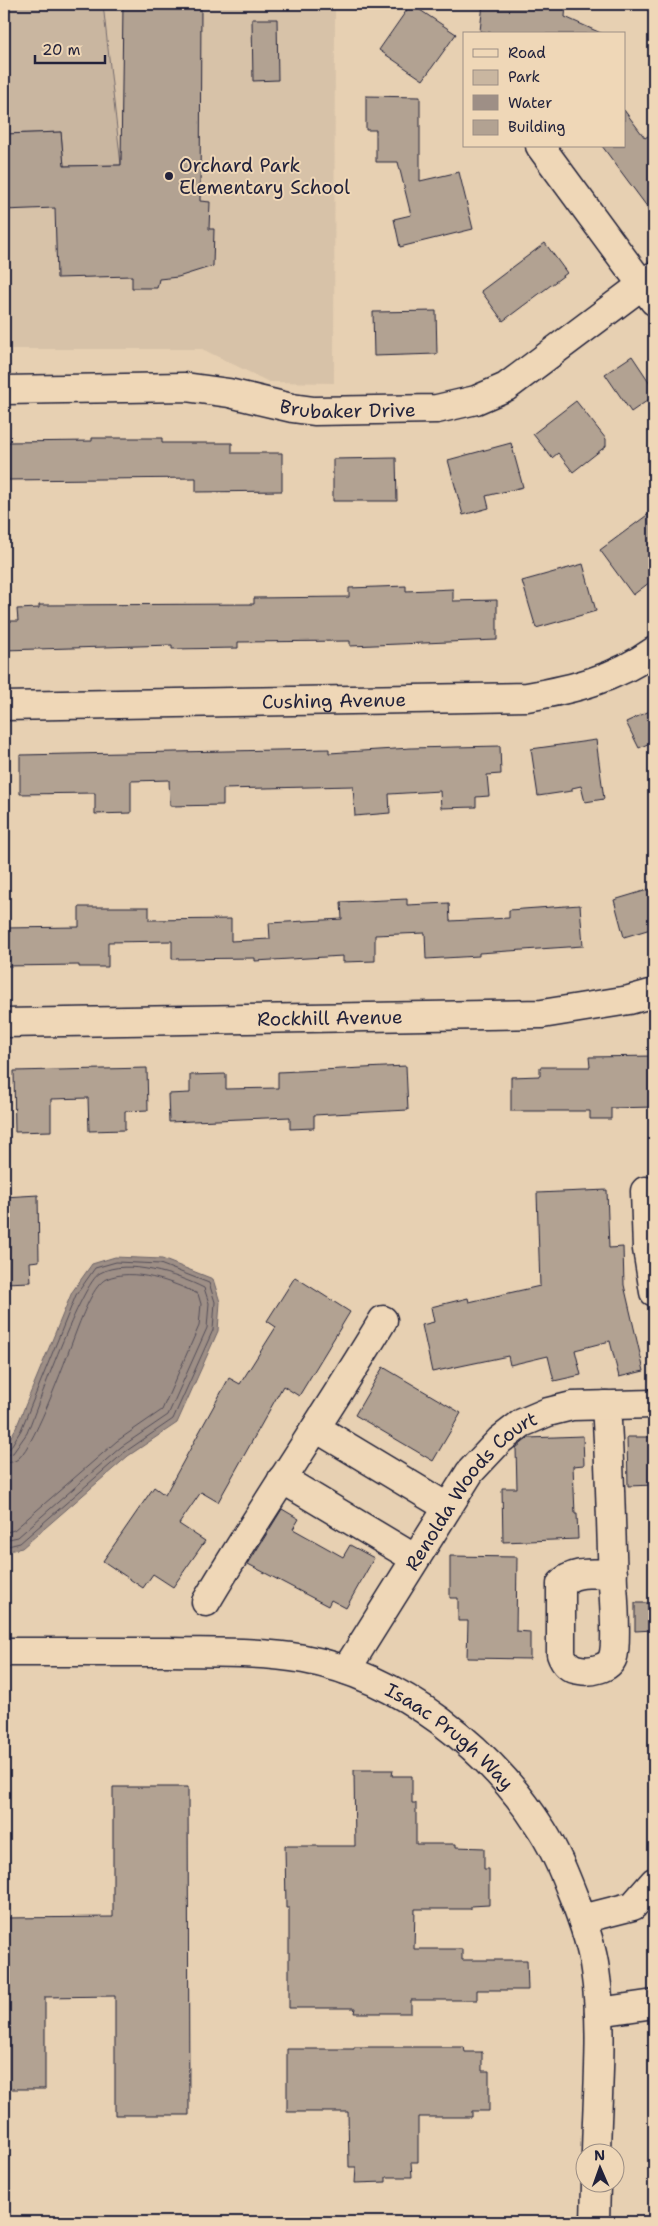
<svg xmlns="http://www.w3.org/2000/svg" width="658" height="2226" font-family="'Shantell Sans',sans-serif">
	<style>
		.built { fill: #d7c2a8 }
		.green { fill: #c9b6a0; stroke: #766c6e }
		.water { fill: #9e8f86; stroke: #6c6368 }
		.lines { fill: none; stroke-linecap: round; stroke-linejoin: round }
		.shore { stroke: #544e59; stroke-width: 1 }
		.building { fill: #b2a292; stroke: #22223b }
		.street-casing { stroke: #22223b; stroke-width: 31 }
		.street { stroke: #efd7b7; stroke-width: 28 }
		.poi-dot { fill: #22223b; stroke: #efd7b7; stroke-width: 2 }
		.labels { text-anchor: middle; stroke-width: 4; stroke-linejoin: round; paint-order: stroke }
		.poi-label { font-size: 19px; fill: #22223b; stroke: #efd7b7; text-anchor: start }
		.street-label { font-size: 19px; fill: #22223b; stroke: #efd7b7 }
	</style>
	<rect width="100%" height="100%" fill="#e7d0b2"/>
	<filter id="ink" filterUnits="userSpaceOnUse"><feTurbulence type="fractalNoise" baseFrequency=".02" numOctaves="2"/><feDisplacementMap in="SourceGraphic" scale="10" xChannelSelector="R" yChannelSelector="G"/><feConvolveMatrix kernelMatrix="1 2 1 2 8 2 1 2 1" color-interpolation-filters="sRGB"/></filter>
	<g filter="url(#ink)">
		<path class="built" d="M4,4H335L334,383L269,382L202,349H4Z"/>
		<path class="green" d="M4,4H103L121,165L64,166L61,132L4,134Z"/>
		<path class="water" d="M115,1257L162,1259L213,1279L220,1302L218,1331L177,1423L128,1456L22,1548L4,1552V1448L16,1428L72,1292L92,1264Z"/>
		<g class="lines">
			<g class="shore">
				<path d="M4,1450L10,1448L21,1430L76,1295L95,1268L116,1262L160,1264L209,1283L215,1302L213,1330L173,1419L125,1452L20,1543L4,1547"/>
				<path d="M4,1456L13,1453L27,1433C38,1406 81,1284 100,1273C127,1258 178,1275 204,1288L209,1303L207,1328L168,1415L121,1447L18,1537L4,1540"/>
				<path d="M4,1463C9,1463 14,1462 18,1459C37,1442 68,1352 79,1324C84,1312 94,1285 106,1279C133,1267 173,1282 198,1294L201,1304L199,1326L162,1410L117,1441L14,1530L4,1533"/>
			</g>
		</g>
		<g class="building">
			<path d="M123,4H201L200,201L210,202L209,229H214L213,266L178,277L159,279L157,288H132V276L57,278L55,208L4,210V134L61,132L64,166L121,165Z"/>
			<path d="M411,4L456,34L423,80L379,50Z"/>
			<path d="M483,4H566L565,17L603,34H502L480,31Z"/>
			<path d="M252,19H277L278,80L253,81Z"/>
			<path d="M366,96L420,97V181L459,172L473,229L400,247L394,219L411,215L398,162H376V130H366Z"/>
			<path d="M624,110L645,138L654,132V216L602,146H624Z"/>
			<path d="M545,243L567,273L503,321L481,291Z"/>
			<path d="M436,311L437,354L374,356L373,312Z"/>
			<path d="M632,356L654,389V396L631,412L605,374Z"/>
			<path d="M576,401L606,439V446L573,472L558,453L552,458L533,434Z"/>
			<path d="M92,438H162V443H232V453H282V491L196,492V478L8,480V442L92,441Z"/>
			<path d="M511,443L523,487L486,496L489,508L463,515L448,460Z"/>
			<path d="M396,458L397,501H333V459Z"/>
			<path d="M654,510V579L633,595L600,550Z"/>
			<path d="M583,564L596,611L536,628L522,581Z"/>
			<path d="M406,586V591L453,589V601L497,600V640L350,646V641L238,642V648L172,649V645L4,650V621H18L17,609L39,608V605L254,604V598L349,597V588Z"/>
			<path d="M654,709V741L639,748L626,722Z"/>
			<path d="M596,740L604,799L585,802L581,786L572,788V791L538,796L531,749Z"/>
			<path d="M500,746L501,774L487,775L489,796L476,797V807L441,808L440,791L389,794L390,813L355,816L353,786L223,789V805L170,806L169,780L131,781V813L95,814V793L20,794V755L329,749V753L411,748Z"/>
			<path d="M654,888V928L624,937L614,900Z"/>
			<path d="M407,899V905L449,903L450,921L509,918V910L580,905L583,946L479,953V956L426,959L425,933L375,935V961L343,962V956L255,961V958L172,959V941L108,942V967H79V965L4,966V928L79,927V907H149V920L231,919V941L270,939L269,923L342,919L341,902Z"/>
			<path d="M653,1056L654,1107L611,1108V1119H590V1111H511V1077L540,1076V1067H590L589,1057Z"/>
			<path d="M406,1066L408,1110L314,1115V1128L290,1129V1117L169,1122L168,1094L190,1093V1075L226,1074V1089L278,1088V1072Z"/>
			<path d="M147,1068L148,1110L125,1111V1130L89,1131L88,1098L51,1099V1131L15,1132L14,1071Z"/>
			<path d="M607,1190L609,1248L623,1247L624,1285L644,1371L619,1377L610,1341L575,1350L581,1375L554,1381L548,1356L510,1365L508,1356L432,1372L422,1325L434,1322L431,1307L468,1298L469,1302L540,1286L537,1193Z"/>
			<path d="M38,1195L39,1261L30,1262L31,1282L4,1283V1197Z"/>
			<path d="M295,1277L350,1312L299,1396L283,1386L218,1502L201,1492L179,1524L205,1541L173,1587L153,1574L143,1588L103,1561L154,1487L165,1495L229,1378L240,1384L276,1327L267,1321Z"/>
			<path d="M383,1367L461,1413L433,1461L355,1415Z"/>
			<path d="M583,1436L584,1465L573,1466L575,1514H577L578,1539L503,1542L502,1488H517L516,1448L528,1438Z"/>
			<path d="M627,1437H654V1485L628,1486Z"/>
			<path d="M282,1509L299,1519L293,1529L343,1557L350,1545L374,1558L346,1608L331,1600L328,1606L248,1564Z"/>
			<path d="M450,1556L517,1557L516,1631L530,1632V1659L467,1658L468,1621H458V1598H450Z"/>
			<path d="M635,1603H654V1630L635,1631Z"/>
			<path d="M354,1770H393L392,1776H412V1803H416V1844H456V1847L484,1848V1869H489V1905L471,1906V1909H415L414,1949H462V1960H527L528,1990H477V2000H411V2013H354L355,2008H289V1908H286L285,1846H355Z"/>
			<path d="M113,1787H188L189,2115H115V1996L45,1997V2089H4V1918L113,1917Z"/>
			<path d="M354,2047H464L465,2052H482V2071H489V2111H472V2117H418V2162H411L412,2177H386V2182L355,2183L356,2167H349L348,2112H287V2049H354Z"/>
		</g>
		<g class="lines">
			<g class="street-casing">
				<g id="street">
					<path d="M540,146L654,301"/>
					<path id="s1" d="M4,390L185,387L229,393L292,408L314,411L437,409L476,400L506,387L654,276"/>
					<path id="s2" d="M4,706L527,697C573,689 615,679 654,651"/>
					<path id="s3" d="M4,1023L542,1014L629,1000L654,993"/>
					<path d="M645,1191L647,1249L654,1292"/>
					<path d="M606,1405C610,1465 611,1525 613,1584C614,1599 617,1645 613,1657C609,1669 590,1672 580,1670C570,1669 564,1663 561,1654V1584C573,1570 595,1574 613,1573"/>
					<path d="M316,1428L447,1507"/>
					<path d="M282,1479L414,1558"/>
					<path d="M206,1602C263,1506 326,1415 383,1320"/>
					<path id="s4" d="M4,1652C59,1652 113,1652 168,1652C214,1653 259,1651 304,1659C401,1677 491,1749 542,1830C556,1852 565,1875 574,1898C583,1921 592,1946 595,1970C604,2030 597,2093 596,2154"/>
					<path id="s5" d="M346,1670L470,1472L500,1440L522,1423L548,1412L572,1406L654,1404"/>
					<path d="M582,1919L633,1906L654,1882"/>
					<path d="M599,2012L654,2004"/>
					<path d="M595,2222L596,2184"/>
				</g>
			</g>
			<use href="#street" class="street"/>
		</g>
	</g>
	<circle class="poi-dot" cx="169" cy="176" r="5"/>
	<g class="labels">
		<g class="poi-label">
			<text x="179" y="172">Orchard Park<tspan x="179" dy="22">Elementary School</tspan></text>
		</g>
		<g class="street-label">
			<text dy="7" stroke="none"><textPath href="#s1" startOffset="346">Brubaker Drive</textPath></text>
			<text dy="7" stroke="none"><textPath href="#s2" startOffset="330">Cushing Avenue</textPath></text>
			<text dy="7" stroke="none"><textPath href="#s3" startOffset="326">Rockhill Avenue</textPath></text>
			<text dy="7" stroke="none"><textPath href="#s5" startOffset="220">Renolda Woods Court</textPath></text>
			<text dy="7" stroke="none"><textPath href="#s4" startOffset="468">Isaac Prugh Way</textPath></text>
		</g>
	</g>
	<rect width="658" height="2226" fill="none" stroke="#efd7b7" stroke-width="20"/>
	<rect x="10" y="10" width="638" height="2206" fill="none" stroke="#22223b" stroke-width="2" filter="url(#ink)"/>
	<rect x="463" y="32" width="162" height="115" fill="#efd7b7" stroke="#9d8f85"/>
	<rect x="473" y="49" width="25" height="8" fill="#efd7b7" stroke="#9d8f85"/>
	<text x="508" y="58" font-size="15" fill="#22223b">Road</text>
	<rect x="473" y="70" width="25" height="15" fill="#c9b6a0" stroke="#9d8f85"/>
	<text x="508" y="82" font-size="15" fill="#22223b">Park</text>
	<rect x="473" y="95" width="25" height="15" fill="#9e8f86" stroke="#9d8f85"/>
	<text x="508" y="108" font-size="15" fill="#22223b">Water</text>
	<rect x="473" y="120" width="25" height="15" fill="#b2a292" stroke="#9d8f85"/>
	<text x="508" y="132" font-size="15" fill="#22223b">Building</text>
	<g transform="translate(600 2168) rotate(358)"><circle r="24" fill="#efd7b7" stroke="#9d8f85"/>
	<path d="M0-4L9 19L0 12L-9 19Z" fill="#22223b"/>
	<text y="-8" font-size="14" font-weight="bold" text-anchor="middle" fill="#22223b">N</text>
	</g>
	<path d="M35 55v8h70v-8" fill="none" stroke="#22223b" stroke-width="2.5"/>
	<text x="42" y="55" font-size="15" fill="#22223b" stroke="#efd7b7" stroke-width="4" paint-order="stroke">20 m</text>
</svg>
